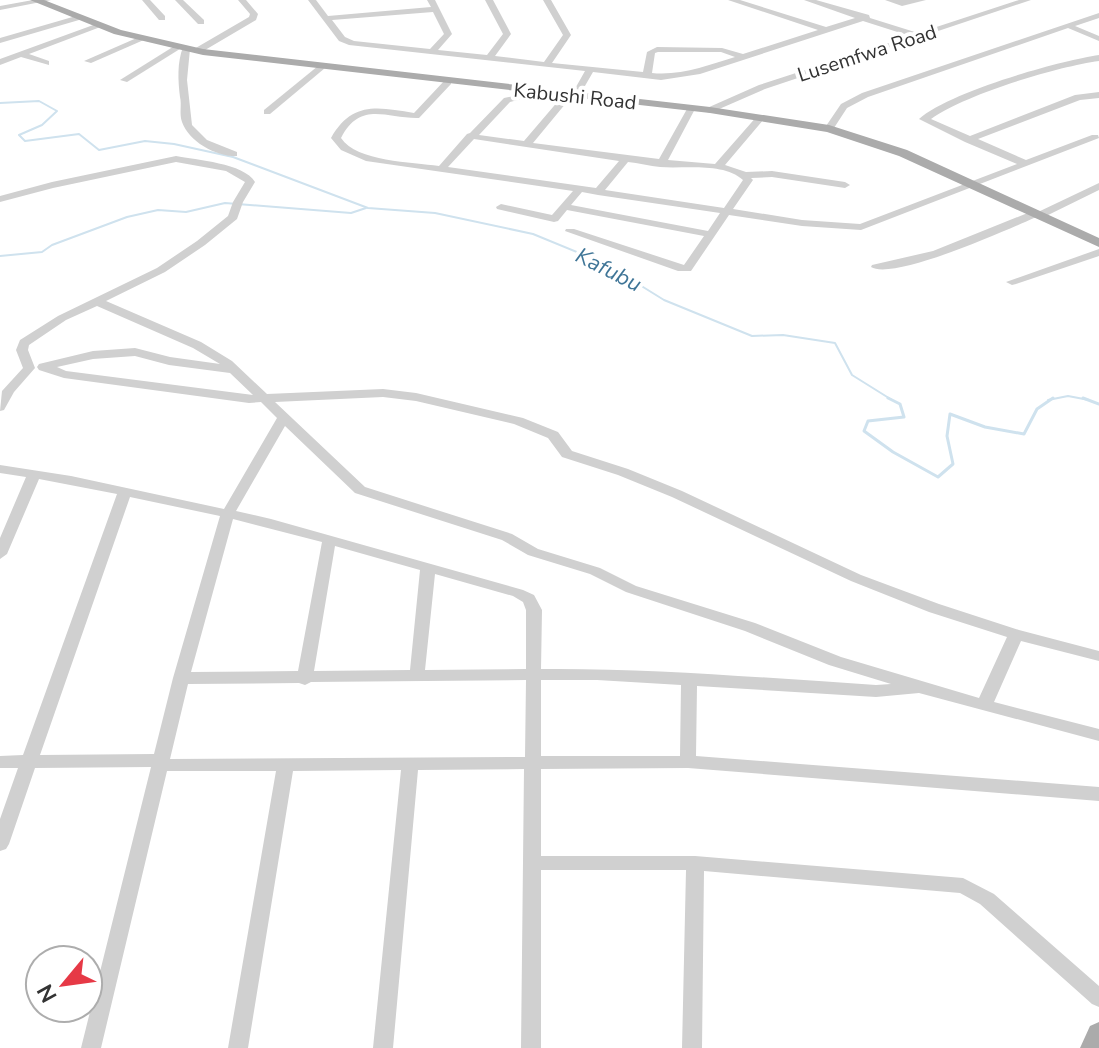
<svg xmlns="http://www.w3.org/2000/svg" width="1099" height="1048" font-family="'Nunito Sans',sans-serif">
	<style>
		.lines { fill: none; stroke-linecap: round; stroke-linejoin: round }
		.stream-far1 { stroke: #cfe2ee; stroke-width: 2 }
		.stream { stroke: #cfe2ee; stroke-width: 3 }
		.minor { fill: #d0d0d0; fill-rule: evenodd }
		.major { fill: #ababab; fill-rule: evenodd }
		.labels { text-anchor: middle; stroke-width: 8; stroke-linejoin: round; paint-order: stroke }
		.far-street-label { font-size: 20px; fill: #333; stroke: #fff }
		.far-water-label { font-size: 22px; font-style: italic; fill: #3f7597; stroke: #fff }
	</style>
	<rect width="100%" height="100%" fill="#fff"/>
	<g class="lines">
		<g class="stream-far1">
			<path d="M0,103L39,101L57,111L42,125L19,135L25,141L79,134L99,150L145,141L174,144L233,157L368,208L435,213L533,234L606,264L664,300L752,336L783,335L835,343L852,375L892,400"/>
			<path d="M0,256L42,252L52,245L127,217L158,210L186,212L225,203L351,213L366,208"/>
			<path d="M1048,400L1068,396L1089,400"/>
		</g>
		<g class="stream">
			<path d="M888,398L900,404L904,417L868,421L864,431L893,452L938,477L953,464L947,436L950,414L985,427L1024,434L1037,409L1053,398"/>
			<path d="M1083,398L1099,404"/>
		</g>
		<g class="minor">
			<path d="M33,0H51L0,10V6Z"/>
			<path d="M142,0H150L165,16V20H159Z"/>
			<path d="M175,0H183L204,20V24H198Z"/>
			<path d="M238,0H246L258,14L256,20L200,53H194V49L249,17L250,14Z"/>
			<path d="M308,0H316L328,16L431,7L427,0H435L452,34L438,50L487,55L503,34L485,0H493L511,34L495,56L544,62L563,35L543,0H551L571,35L552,63L643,72L647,52L657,47L722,48L743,54L818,30L728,0H740L826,27L855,18L804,0H816L869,15L870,18L918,33L1019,0H1031L765,89L710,113L707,112V108L759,85L910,36L863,21L700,74L661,80L593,72L578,98L571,97L533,143L659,159L687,109L691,106L695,109L668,160L715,164L758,115H764V119L725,165L746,172L772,171L845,182L850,185L845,188L772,177L751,178L753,180L733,209L802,220L860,224L1017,164L965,142L919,119C949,92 1058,61 1099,55V61C1056,67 966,94 931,119L970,136L1075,95L1099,92V98L1080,100L978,139L1026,160L1092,135H1098L1099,138L861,230L802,226L729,215L691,271H678L565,231L566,229H574L684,265L704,236L567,210L558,221L554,222L497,209L496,207L501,204L552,215L573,191L366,161L341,150L331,138C352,101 378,107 414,113L445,80H451V84L419,118C386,119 361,100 341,138C357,162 412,162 439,166L467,134L470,133L504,98L541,90V94L510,102L479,135L524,141L565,93L572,94L585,71L349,45L339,41ZM433,12L444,34L430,49L354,41L345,37L332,20ZM658,52H721L735,57C709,65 680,76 652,73L655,53ZM474,139L619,161L596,188L448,167ZM628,162C638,163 650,166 660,167C685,169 723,162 743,180L724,208L605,190ZM582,192L598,195L720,213L708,231L571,205Z"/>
			<path d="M885,0H926L902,6Z"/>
			<path d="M1099,13V18L1075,26L1099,36V41L1068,28L868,97L847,108L832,131L824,129L841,104L862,93Z"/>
			<path d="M76,16L80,18L79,20L0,43V38Z"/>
			<path d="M96,24L103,26L29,54L49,61V65L21,57L0,65V59Z"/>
			<path d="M139,37L146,39L91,63L84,61Z"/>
			<path d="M176,45L183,47L127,82L120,80Z"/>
			<path d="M183,47L190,49L187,80L192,125L207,140L237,152V156C217,157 189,142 182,122C179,113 182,105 180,97C178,80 177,63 183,47Z"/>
			<path d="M318,66L325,68L270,114H264V110Z"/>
			<path d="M176,156C196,160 244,163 255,182L243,202L237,219L205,245L165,272L106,301L201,342L232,361L267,394L383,389L416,393L523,418L558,432L572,451L628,469L682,491L861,575L939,604L1019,630L1099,651V661L1021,641L994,702L1099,729V741L919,693L876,697L697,686L696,756L1099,787V801L688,768L541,769V856H695L963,878L994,894L1099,986V1007L1092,1004L980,904L960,893L704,871L702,1048H682L686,870H541V1048H521L524,769L418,770L393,1048H373L401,770L293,771L248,1048H228L276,771H167L101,1048H81L151,767L35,768L9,844L6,849L0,851V819L18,768H0V756L23,755L117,494L39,479L7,554L0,559V538L26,477L0,473V465L71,476L224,509L277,418L261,402L249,403L64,378L39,370L37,367L39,364L93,351L135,348L170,357L220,364L193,348L97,306L66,320L29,345L28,350L35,368L14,392L4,410L0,411L2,391L23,368L16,350L20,340L58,316L157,268L197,241L228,216L233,202L245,182L226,171L176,162L53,188L0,202V196L52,182ZM135,356L169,365L230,373L253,395L66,371L57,367L93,359ZM383,397L416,401L514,424L548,438L562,457L618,475L672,497L851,581L929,612L1007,637L979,698L841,657L755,623L636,586L600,568L538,549L512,534L365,487L275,402ZM285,426L355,493L502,540L528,555L590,574L626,592L745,631L829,665L891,684L876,685C764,678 653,668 541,669L542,610L534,595L523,590L271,519L236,511ZM130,497L220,516L173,678L154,754L40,755ZM233,519L322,542L298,671L191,672ZM335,546L420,570L410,670L314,671ZM435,574L513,596L523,602L526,610V669L425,670ZM526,680L525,757L170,759L188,684L299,683L305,685L311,682ZM541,680H597L681,685L680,756H541Z"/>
			<path d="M1099,183V190L1042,218H1034C1007,230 893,281 871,267L872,265L933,251L1030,212H1038Z"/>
			<path d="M1099,249V256L1016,284L1012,285L1006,282Z"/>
		</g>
		<g class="major">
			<path d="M30,0H44L121,30L203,49L710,107L829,125L907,150L1099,238V247L899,156L827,132L710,113L203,55L114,34Z"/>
			<path d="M1099,1022V1048H1080L1090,1026Z"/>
		</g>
	</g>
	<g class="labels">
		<g class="far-street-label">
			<text transform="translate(867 53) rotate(-18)" y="7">Lusemfwa Road</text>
			<text transform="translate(575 96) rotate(6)" y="7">Kabushi Road</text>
		</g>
		<g class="far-water-label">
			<text transform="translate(609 269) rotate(27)" y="8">Kafubu</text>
		</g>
	</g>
	<g transform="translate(64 984) rotate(241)"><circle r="38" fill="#ffffff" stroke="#adadad" stroke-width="2"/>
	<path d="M0-6L14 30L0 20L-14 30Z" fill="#e63946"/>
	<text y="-12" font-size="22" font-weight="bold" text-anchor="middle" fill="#333333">N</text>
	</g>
</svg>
